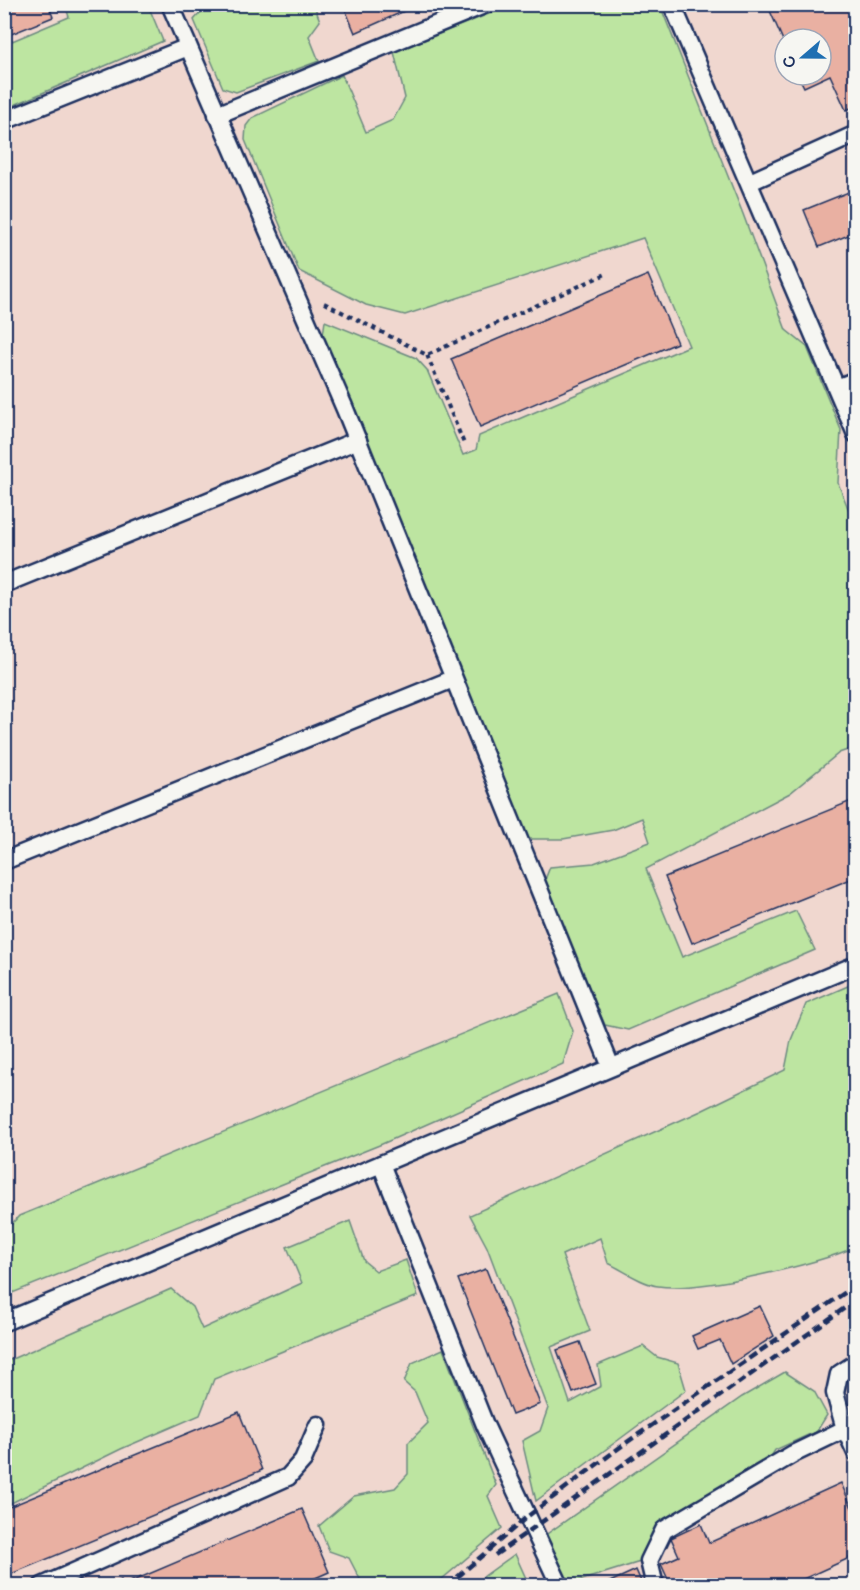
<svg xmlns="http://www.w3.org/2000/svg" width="860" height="1590" font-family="'Balsamiq Sans',sans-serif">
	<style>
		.built { fill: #f0d7cf; fill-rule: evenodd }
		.green { fill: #bde5a1; stroke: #6c8a80; stroke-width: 1.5 }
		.building { fill: #e9b0a2; stroke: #1b2f5e; stroke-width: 1.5 }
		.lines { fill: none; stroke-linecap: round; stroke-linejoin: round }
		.service-casing { stroke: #1b2f5e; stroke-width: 21 }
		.path { stroke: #1b2f5e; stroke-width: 4; stroke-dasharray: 4.5 4.5; stroke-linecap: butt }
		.service { stroke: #f6f6f2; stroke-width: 16 }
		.rail { stroke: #1b2f5e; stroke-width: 4.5; stroke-dasharray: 9 4.5; stroke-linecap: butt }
	</style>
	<rect width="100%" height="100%" fill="#f3e8e2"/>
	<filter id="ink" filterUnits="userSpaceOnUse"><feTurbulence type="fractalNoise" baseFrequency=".0167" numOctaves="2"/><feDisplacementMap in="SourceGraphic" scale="12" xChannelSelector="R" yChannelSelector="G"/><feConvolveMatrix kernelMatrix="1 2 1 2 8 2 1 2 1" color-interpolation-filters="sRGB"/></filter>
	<g filter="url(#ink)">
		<path class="built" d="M5,5H855V1585H5ZM785,39H821V75H785Z"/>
		<g class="green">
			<path d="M65,4L148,5L163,41L5,109V44L69,17Z"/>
			<path d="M207,5H314L320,21L309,36L319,61L236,92L223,88L194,20Z"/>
			<path d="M511,5H660L743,214L786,330L807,347L841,430L838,483L856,528V747L839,753L790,793L646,869L682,957L796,911L815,950L628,1030L605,1025L544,882L550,867L594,863L650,842L642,818L613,830L563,839H528L487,744L323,335L325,321L416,358L427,370L463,455L476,450L479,436L689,346L643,238L405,315L366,305L299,271L245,140L246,126L252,118L342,75L366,132L393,120L405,98L394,52Z"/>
			<path d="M855,983V1247C817,1265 699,1292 658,1286C642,1284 623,1270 608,1263L600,1238L562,1255L590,1331L551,1347L570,1403L601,1386L598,1365L643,1346L657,1357L678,1363L686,1390L536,1501L522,1441L540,1431L548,1408L487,1247L470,1215L701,1111L785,1070L791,1040L806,1004Z"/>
			<path d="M559,994L573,1031L563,1064L382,1144L5,1296V1231L19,1216Z"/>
			<path d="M350,1221L364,1261L376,1271L406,1260L418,1296L214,1379L200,1415L121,1449L5,1506V1362L171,1289L192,1307L202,1329L302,1283L287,1247Z"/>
			<path d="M443,1349L496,1485L488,1496L502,1528L435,1585H363L349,1558L329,1551L319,1526L354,1496L395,1488L408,1474V1443L428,1423L415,1392L404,1382L412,1363Z"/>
			<path d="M785,1372L814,1391L827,1415L817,1431L775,1450L769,1460L663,1519L640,1562L569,1584L544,1536L742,1397Z"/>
			<path d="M515,1554L529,1585H472Z"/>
		</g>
		<g class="building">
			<path d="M4,4H48L53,17L4,37Z"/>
			<path d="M343,4H420L355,33Z"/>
			<path d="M767,4H856V106L846,110L830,75L804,87L798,75H821V39H785V45Z"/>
			<path d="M856,189V232L819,247L804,210Z"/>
			<path d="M648,275L677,343L480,427L451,359Z"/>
			<path d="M856,799V877L692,943L665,877Z"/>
			<path d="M486,1269L540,1404L512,1415L458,1279Z"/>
			<path d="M760,1306L774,1336L731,1364L720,1340L698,1349L692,1336Z"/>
			<path d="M580,1342L596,1384L573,1393L557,1350Z"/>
			<path d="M239,1412L262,1470L4,1577V1509Z"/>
			<path d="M841,1483L856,1517V1555L788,1586H671L661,1564L679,1556L671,1538L701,1524L709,1543Z"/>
			<path d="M302,1509L329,1572L297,1586H108L121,1580L123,1585Z"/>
			<path d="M636,1570L643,1586H601Z"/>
		</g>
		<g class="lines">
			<g class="service-casing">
				<g id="service">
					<path d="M170,4L345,409L611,1067"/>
					<path d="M672,4L856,434"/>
					<path d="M217,115L486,4"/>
					<path d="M4,121L188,47"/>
					<path d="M750,182L856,134"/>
					<path d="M837,388L856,380"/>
					<path d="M4,584L358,440"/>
					<path d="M4,861L453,679"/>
					<path d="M381,1164L485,1425L560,1586"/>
					<path d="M4,1322L856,965"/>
					<path d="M856,1363L839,1374L835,1393L845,1429L856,1453"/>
					<path d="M42,1586L288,1477L303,1460L318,1425"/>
					<path d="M655,1586L649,1561L664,1530L793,1454L845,1429"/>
				</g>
			</g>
			<g class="path">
				<path d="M324,303L427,355L608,273"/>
				<path d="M427,355L465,446"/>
			</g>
			<use href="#service" class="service"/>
			<g class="rail">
				<path d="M495,1555L856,1300"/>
				<path d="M447,1586L528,1516L623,1445L856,1285"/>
			</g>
		</g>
	</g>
	<rect width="860" height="1590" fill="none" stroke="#f6f6f2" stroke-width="24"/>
	<rect x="12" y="12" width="836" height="1566" fill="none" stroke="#1b2f5e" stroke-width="2" filter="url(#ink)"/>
	<g transform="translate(803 57) rotate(250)"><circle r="28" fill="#f6f6f2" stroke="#9ea6b7" stroke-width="1.5"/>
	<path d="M0-4.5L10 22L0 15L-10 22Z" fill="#1f6fb2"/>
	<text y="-9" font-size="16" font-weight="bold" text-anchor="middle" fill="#1b2f5e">С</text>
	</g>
</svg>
